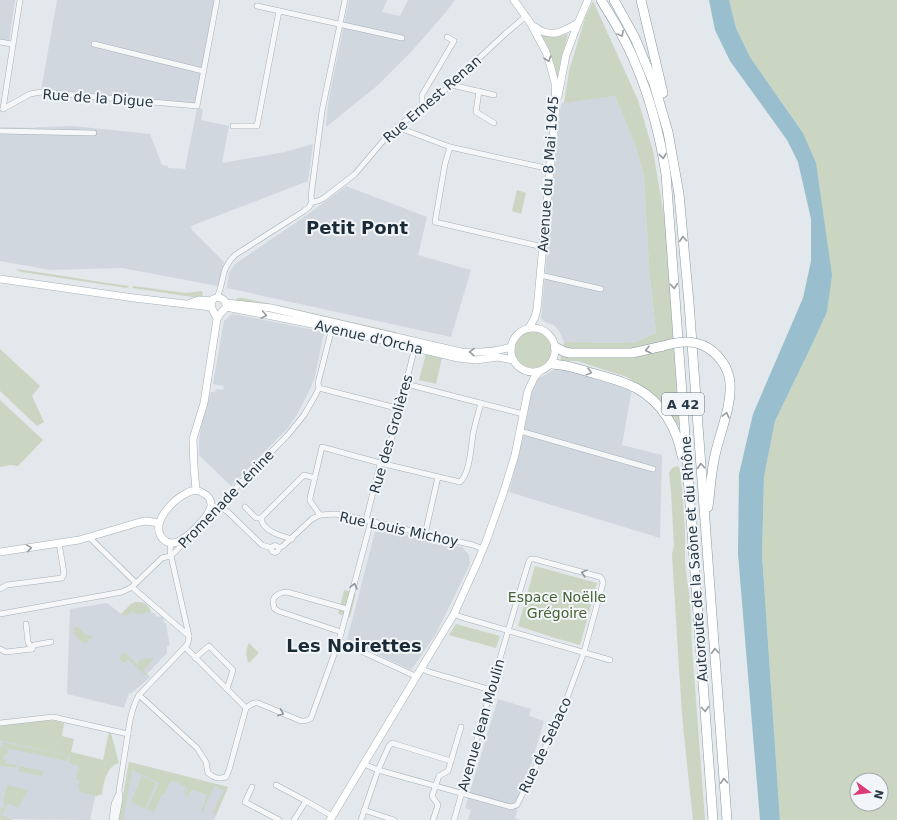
<svg xmlns="http://www.w3.org/2000/svg" width="897" height="820" font-family="'DejaVu Sans',sans-serif">
	<style>
		.built { fill: #d0d7de }
		.green { fill: #cbd6c2; fill-rule: evenodd }
		.water { fill: #99bfcf }
		.lines { fill: none; stroke-linecap: round; stroke-linejoin: round }
		.street-casing { stroke: #a6b0b7; stroke-width: 6 }
		.secondary-casing { stroke: #a6b0b7; stroke-width: 8 }
		.highway-casing { stroke: #8899a4; stroke-width: 10 }
		.street { stroke: #f5f7f9; stroke-width: 5 }
		.secondary { stroke: #fff; stroke-width: 7 }
		.highway { stroke: #fff; stroke-width: 9 }
		.highway-bridge-casing { stroke: #8899a4; stroke-width: 10; stroke-linecap: butt }
		.highway-bridge { stroke: #fff; stroke-width: 9 }
		.oneway { stroke: #949ca2 }
		.oneway2 { stroke: #8e98a0 }
		.labels { text-anchor: middle; stroke-width: 4; stroke-linejoin: round; paint-order: stroke }
		.shield { fill: #f2f6f9; stroke: #65727c; stroke-width: 1 }
		.shield-label { font-size: 13px; font-weight: bold; fill: #283946 }
		.street-label { font-size: 14px; fill: #283946; stroke: #f2f6f9 }
		.park-label { font-size: 14px; fill: #476334; stroke: #f2f6f9 }
		.district-label { font-size: 18px; font-weight: bold; fill: #1a2a36; stroke: #f2f6f9 }
	</style>
	<rect width="100%" height="100%" fill="#e2e8ec"/>
	<g class="built">
		<path d="M0,0H15L9,41L0,40Z"/>
		<path d="M57,0H217L197,106L41,91Z"/>
		<path d="M349,0H387L382,12L400,16L408,0H455L446,12L411,52L377,86L326,127L328,103Z"/>
		<path d="M615,96L636,147L644,176L649,268L656,333L633,343L564,342L559,331L554,325L545,322L541,318L561,103Z"/>
		<path d="M197,108L203,109L201,120L229,126L222,163L285,152L313,144L308,181L191,226L192,230L224,262L218,286L122,268L51,270L0,261V127L34,128L39,127L73,126L150,134L162,165L168,166V168L185,169Z"/>
		<path d="M346,186L427,217L418,255L471,270L451,337L227,288L229,273L235,264L307,215Z"/>
		<path d="M232,314L249,317L324,332L315,376L311,387L298,413L288,428L231,486L199,455V439L202,422L211,392H215L216,389L223,390L224,386L213,384L224,321Z"/>
		<path d="M559,367L632,389L622,445L662,455L660,538L509,492L517,461L534,381Z"/>
		<path d="M376,528L462,547L469,555L470,564L436,634L411,670L347,640Z"/>
		<path d="M135,602H139L145,603L149,607L151,613H155L156,617L163,616L164,623H166L169,642L170,643L169,645L167,647V653L147,674L150,677L138,688H137L130,694L129,693L124,708L67,694L70,609L107,603L121,614L131,604Z"/>
		<path d="M498,699L531,709L529,716L544,721L515,818L520,820H468L471,810L465,808Z"/>
		<path d="M0,736L103,760L90,820L0,819Z"/>
		<path d="M129,762L228,787L214,820H119Z"/>
	</g>
	<g class="green">
		<path d="M729,0H897V820H780L762,554L764,477L775,421L810,349L827,312L803,133L750,57L736,28ZM857,780H881V804H857Z"/>
		<path d="M593,1L638,100L653,151L665,222L679,425H676L649,392L627,377L577,361H560L564,342L633,343L656,333L649,268L644,176L636,147L615,96L564,103L569,71L585,18Z"/>
		<path d="M568,34L561,59L557,81C554,65 551,50 542,36L558,37Z"/>
		<path d="M517,190L526,193L521,214L512,211Z"/>
		<path d="M16,269C54,274 91,281 129,286L127,288C92,283 57,277 21,272Z"/>
		<path d="M134,286L186,293L202,291L203,297L199,296V298L132,288Z"/>
		<path d="M237,298H242L281,306L396,332L397,334L235,302L236,299Z"/>
		<circle cx="533" cy="350" r="18"/>
		<path d="M0,349L40,386L32,396L44,422L37,426L0,391Z"/>
		<path d="M426,354L442,358L436,384L419,380Z"/>
		<path d="M0,400L43,440L18,466L10,465L0,467Z"/>
		<path d="M674,467L678,466L680,469L682,489L685,531V563L687,580L689,592L691,617L692,647L705,820H693L683,726L679,669L672,554L674,545L671,491L669,473L672,468Z"/>
		<path d="M535,566L597,583L580,645L555,638L518,626Z"/>
		<path d="M344,590L356,593L350,617L338,614Z"/>
		<path d="M136,602C143,602 149,605 151,612L137,614L132,611L127,616L125,615L124,616L121,614L131,604Z"/>
		<path d="M456,624L500,636L496,648L449,635Z"/>
		<path d="M74,627H78C82,631 85,636 91,636L92,639H88V643H83L73,634Z"/>
		<path d="M249,643L259,653L249,663C245,656 246,650 249,643Z"/>
		<path d="M123,651L138,665L139,661L142,659L155,658L143,670L147,674L145,675L128,659L124,663L120,659Z"/>
		<path d="M43,720L56,721L64,723L62,736L74,739L71,752L103,760L109,732L111,733L119,763C106,767 104,782 102,794L97,796L80,792L78,787L80,780L76,779L79,766L69,763L70,756L0,740V726L25,723Z"/>
		<path d="M3,742L68,756L67,761L2,747Z"/>
		<path d="M0,747L8,749L7,755H4L3,759L6,760L5,763L17,765L15,768L0,765Z"/>
		<path d="M129,762L228,787L216,815L213,813L220,797H221L224,790L214,786L203,811L206,813L201,811L207,795L192,789L188,797L185,795L191,784L183,795L186,787L171,780L164,795L162,794L154,812L147,809L159,783L132,770L123,820H119Z"/>
		<path d="M19,766L43,771L42,776L18,771Z"/>
		<path d="M142,776L156,783L145,809L131,802Z"/>
		<path d="M7,785L28,790L18,808L8,803L2,815L13,820H1L0,819L1,807L4,808L5,802H3Z"/>
	</g>
	<path class="water" d="M709,0H729L736,28L750,57L803,133L816,163L832,275L827,312L810,349L775,421L764,477L762,554L780,820H760L738,554L739,474L753,414L803,298L811,261V219L798,162L787,140L730,61L715,30Z"/>
	<g class="lines">
		<g class="street-casing">
			<g id="street">
				<path d="M257,6L402,38"/>
				<path d="M0,42L12,44"/>
				<path d="M94,44L203,71"/>
				<path d="M452,85L494,95"/>
				<path d="M479,91L476,112L494,123"/>
				<path d="M426,105L422,101V95L454,41L447,37"/>
				<path d="M3,109L30,94L41,92L197,106L217,0"/>
				<path d="M3,109L20,0"/>
				<path d="M233,126H257L279,11"/>
				<path d="M397,127L450,147L550,169"/>
				<path d="M0,131L94,133"/>
				<path d="M450,147L445,164L435,222L543,247"/>
				<path d="M312,202L311,196L322,111L345,0"/>
				<path d="M540,275L601,289"/>
				<path d="M217,297C225,281 220,269 235,255L304,211L309,207L312,202L318,201L324,198L355,174L389,134L397,127L443,92L505,34L526,16"/>
				<path d="M332,328L318,383L319,388L400,409"/>
				<path d="M406,384L523,414"/>
				<path d="M520,431L653,469"/>
				<path d="M211,506L221,507L229,513L262,545L272,548"/>
				<path d="M245,507L256,518H261"/>
				<path d="M320,515L310,501V498L322,447L380,463L460,482C470,473 471,447 473,434C475,424 478,414 481,403"/>
				<path d="M366,520L382,457L383,455L388,451L389,449L415,347"/>
				<path d="M202,525L221,507L239,484L287,436L304,415L315,396L319,388"/>
				<path d="M425,534L438,477"/>
				<path d="M89,537L136,583"/>
				<path d="M292,539C281,536 262,531 261,518L304,475L315,478"/>
				<circle cx="275" cy="549" r="3.5"/>
				<path d="M278,548L283,546L312,519L320,515L336,514L361,519L473,545L483,549"/>
				<path d="M132,587L189,636"/>
				<path d="M0,589L7,585L62,578L64,573L59,543"/>
				<path d="M0,614L122,592L132,587L162,558L171,556L191,536"/>
				<path d="M454,614L461,617L610,660"/>
				<path d="M26,624L28,642L32,649"/>
				<path d="M341,632L278,611L274,608C274,607 273,603 273,601C274,595 281,592 287,592L347,609"/>
				<path d="M339,641L413,675H418"/>
				<path d="M185,647L246,708"/>
				<path d="M0,649L6,652L32,649L34,645L51,642"/>
				<path d="M195,658L209,646L233,670L227,689"/>
				<path d="M422,669L429,672L491,690"/>
				<path d="M139,695L197,748L206,762L208,773C214,778 218,779 226,777L229,770L246,708C250,705 253,702 258,703L301,721C305,721 308,721 311,718L339,641L371,521"/>
				<path d="M0,723L53,717L128,734"/>
				<path d="M364,764L378,770L511,807L517,805L560,717L584,652L603,583L602,579L600,577L534,559H531L529,561C506,636 485,710 464,785L454,820"/>
				<path d="M276,785L306,801"/>
				<path d="M252,787L245,802L279,820"/>
				<path d="M364,810L394,820"/>
				<path d="M112,820L114,804L118,795"/>
				<path d="M116,820L120,798L119,790C122,773 124,757 127,740C129,725 131,709 139,695L185,647L188,643L189,636L171,556L170,551L171,543"/>
				<path d="M294,820L306,801L332,816"/>
				<path d="M361,820L378,770L389,746L392,743L451,761"/>
				<path d="M433,820L438,805L432,796L439,776L448,771L461,727"/>
			</g>
		</g>
		<g class="secondary-casing">
			<g id="secondary">
				<path d="M514,0L531,24L546,52L550,64L555,83L556,106L537,309L535,317L529,328"/>
				<path d="M535,27C551,39 562,32 578,23"/>
				<path d="M558,96L566,55L578,23L588,0"/>
				<path d="M0,279L134,298L211,307"/>
				<path d="M190,303L199,300L212,301"/>
				<path d="M226,303L271,308L461,352C478,353 494,352 511,347"/>
				<path d="M226,307L332,328L458,358L476,360L498,357L513,360"/>
				<circle cx="533" cy="350" r="22"/>
				<path d="M196,490L194,467L193,439L204,403L217,319C218,318 219,315 220,314C225,308 229,308 224,300L219,297L213,299C208,307 215,312 217,319"/>
				<path d="M196,490C203,492 212,497 211,506C209,517 188,538 177,542C172,544 167,543 163,539C149,524 173,499 187,493C189,491 193,491 196,490Z"/>
				<path d="M0,552L79,540L140,522L146,521L159,523"/>
				<path d="M330,820L454,614L478,561L487,539L504,491L515,455L528,391L534,378L539,372"/>
			</g>
		</g>
		<g class="highway-casing">
			<g id="highway">
				<path d="M601,0C614,21 627,42 636,65C651,100 660,137 666,174L713,820"/>
				<path d="M614,0L635,38L654,84L668,132L679,194L689,303L727,820"/>
				<path d="M641,0L663,93"/>
				<path d="M555,347L565,352L570,353H632L641,351L663,346"/>
				<path d="M551,364C565,364 578,369 592,373C607,377 623,381 636,388C662,402 677,428 682,456"/>
				<path d="M708,507C710,491 711,476 714,460C718,437 732,407 730,384C730,378 728,372 725,366"/>
			</g>
		</g>
		<use href="#street" class="street"/>
		<use href="#secondary" class="secondary"/>
		<use href="#highway" class="highway"/>
		<g class="highway-bridge-casing">
			<path id="highway-bridge" d="M663,346C670,344 678,342 686,342C704,342 716,351 725,366"/>
		</g>
		<use href="#highway-bridge" class="highway-bridge"/>
	</g>
	<defs><path id="oneway-chevron" d="M-2-3.5L2.5 0L-2 3.5" fill="none" stroke-width="1.6" stroke-linecap="round" stroke-linejoin="round"/></defs>
	<g class="oneway">
		<use href="#oneway-chevron" transform="translate(621 34) rotate(62)"/>
		<use href="#oneway-chevron" transform="translate(548 59) rotate(71)"/>
		<use href="#oneway-chevron" transform="translate(663 156) rotate(80)"/>
		<use href="#oneway-chevron" transform="translate(683 239) rotate(-95)"/>
		<use href="#oneway-chevron" transform="translate(674 286) rotate(86)"/>
		<use href="#oneway-chevron" transform="translate(264 315) rotate(10)"/>
		<use href="#oneway-chevron" transform="translate(648 350) rotate(166)"/>
		<use href="#oneway-chevron" transform="translate(472 352) rotate(-179)"/>
		<use href="#oneway-chevron" transform="translate(589 372) rotate(15)"/>
		<use href="#oneway-chevron" transform="translate(726 415) rotate(-76)"/>
		<use href="#oneway-chevron" transform="translate(701 466) rotate(-94)"/>
		<use href="#oneway-chevron" transform="translate(29 548) rotate(-9)"/>
		<use href="#oneway-chevron" transform="translate(715 651) rotate(-94)"/>
		<use href="#oneway-chevron" transform="translate(705 709) rotate(86)"/>
		<use href="#oneway-chevron" transform="translate(724 781) rotate(-94)"/>
	</g>
	<g class="oneway2">
		<use href="#oneway-chevron" transform="translate(584 573) rotate(-164)"/>
		<use href="#oneway-chevron" transform="translate(354 586) rotate(-75)"/>
		<use href="#oneway-chevron" transform="translate(281 713) rotate(23)"/>
	</g>
	<g class="labels">
		<rect class="shield" x="662" y="393" width="42" height="22" rx="3"/>
		<g class="shield-label">
			<text x="683" y="409">A 42</text>
		</g>
		<g class="street-label">
			<text transform="translate(98 98) rotate(4)" y="5">Rue de la Digue</text>
			<text transform="translate(432 99) rotate(-41)" y="5">Rue Ernest Renan</text>
			<text transform="translate(548 174) rotate(-86)" y="5">Avenue du 8 Mai 1945</text>
			<text transform="translate(369 337) rotate(13)" y="5">Avenue d'Orcha</text>
			<text transform="translate(391 434) rotate(-74)" y="5">Rue des Grolières</text>
			<text transform="translate(226 499) rotate(-46)" y="5">Promenade Lénine</text>
			<text transform="translate(399 529) rotate(12)" y="5">Rue Louis Michoy</text>
			<text transform="translate(694 559) rotate(-94)" y="5">Autoroute de la Saône et du Rhône</text>
			<text transform="translate(481 725) rotate(-74)" y="5">Avenue Jean Moulin</text>
			<text transform="translate(545 745) rotate(-65)" y="5">Rue de Sebaco</text>
		</g>
		<g class="park-label">
			<text x="557" y="602">Espace Noëlle<tspan x="557" dy="16">Grégoire</tspan></text>
		</g>
		<g class="district-label">
			<text x="357" y="234">Petit Pont</text>
			<text x="354" y="652">Les Noirettes</text>
		</g>
	</g>
	<g transform="translate(869 792) rotate(104)"><circle r="19" fill="#f2f6f9" stroke="#a1aab1"/>
	<path d="M0-3L7 15L0 10L-7 15Z" fill="#dc3b76"/>
	<text y="-6" font-size="11" font-weight="bold" text-anchor="middle" fill="#283946">N</text>
	</g>
</svg>
